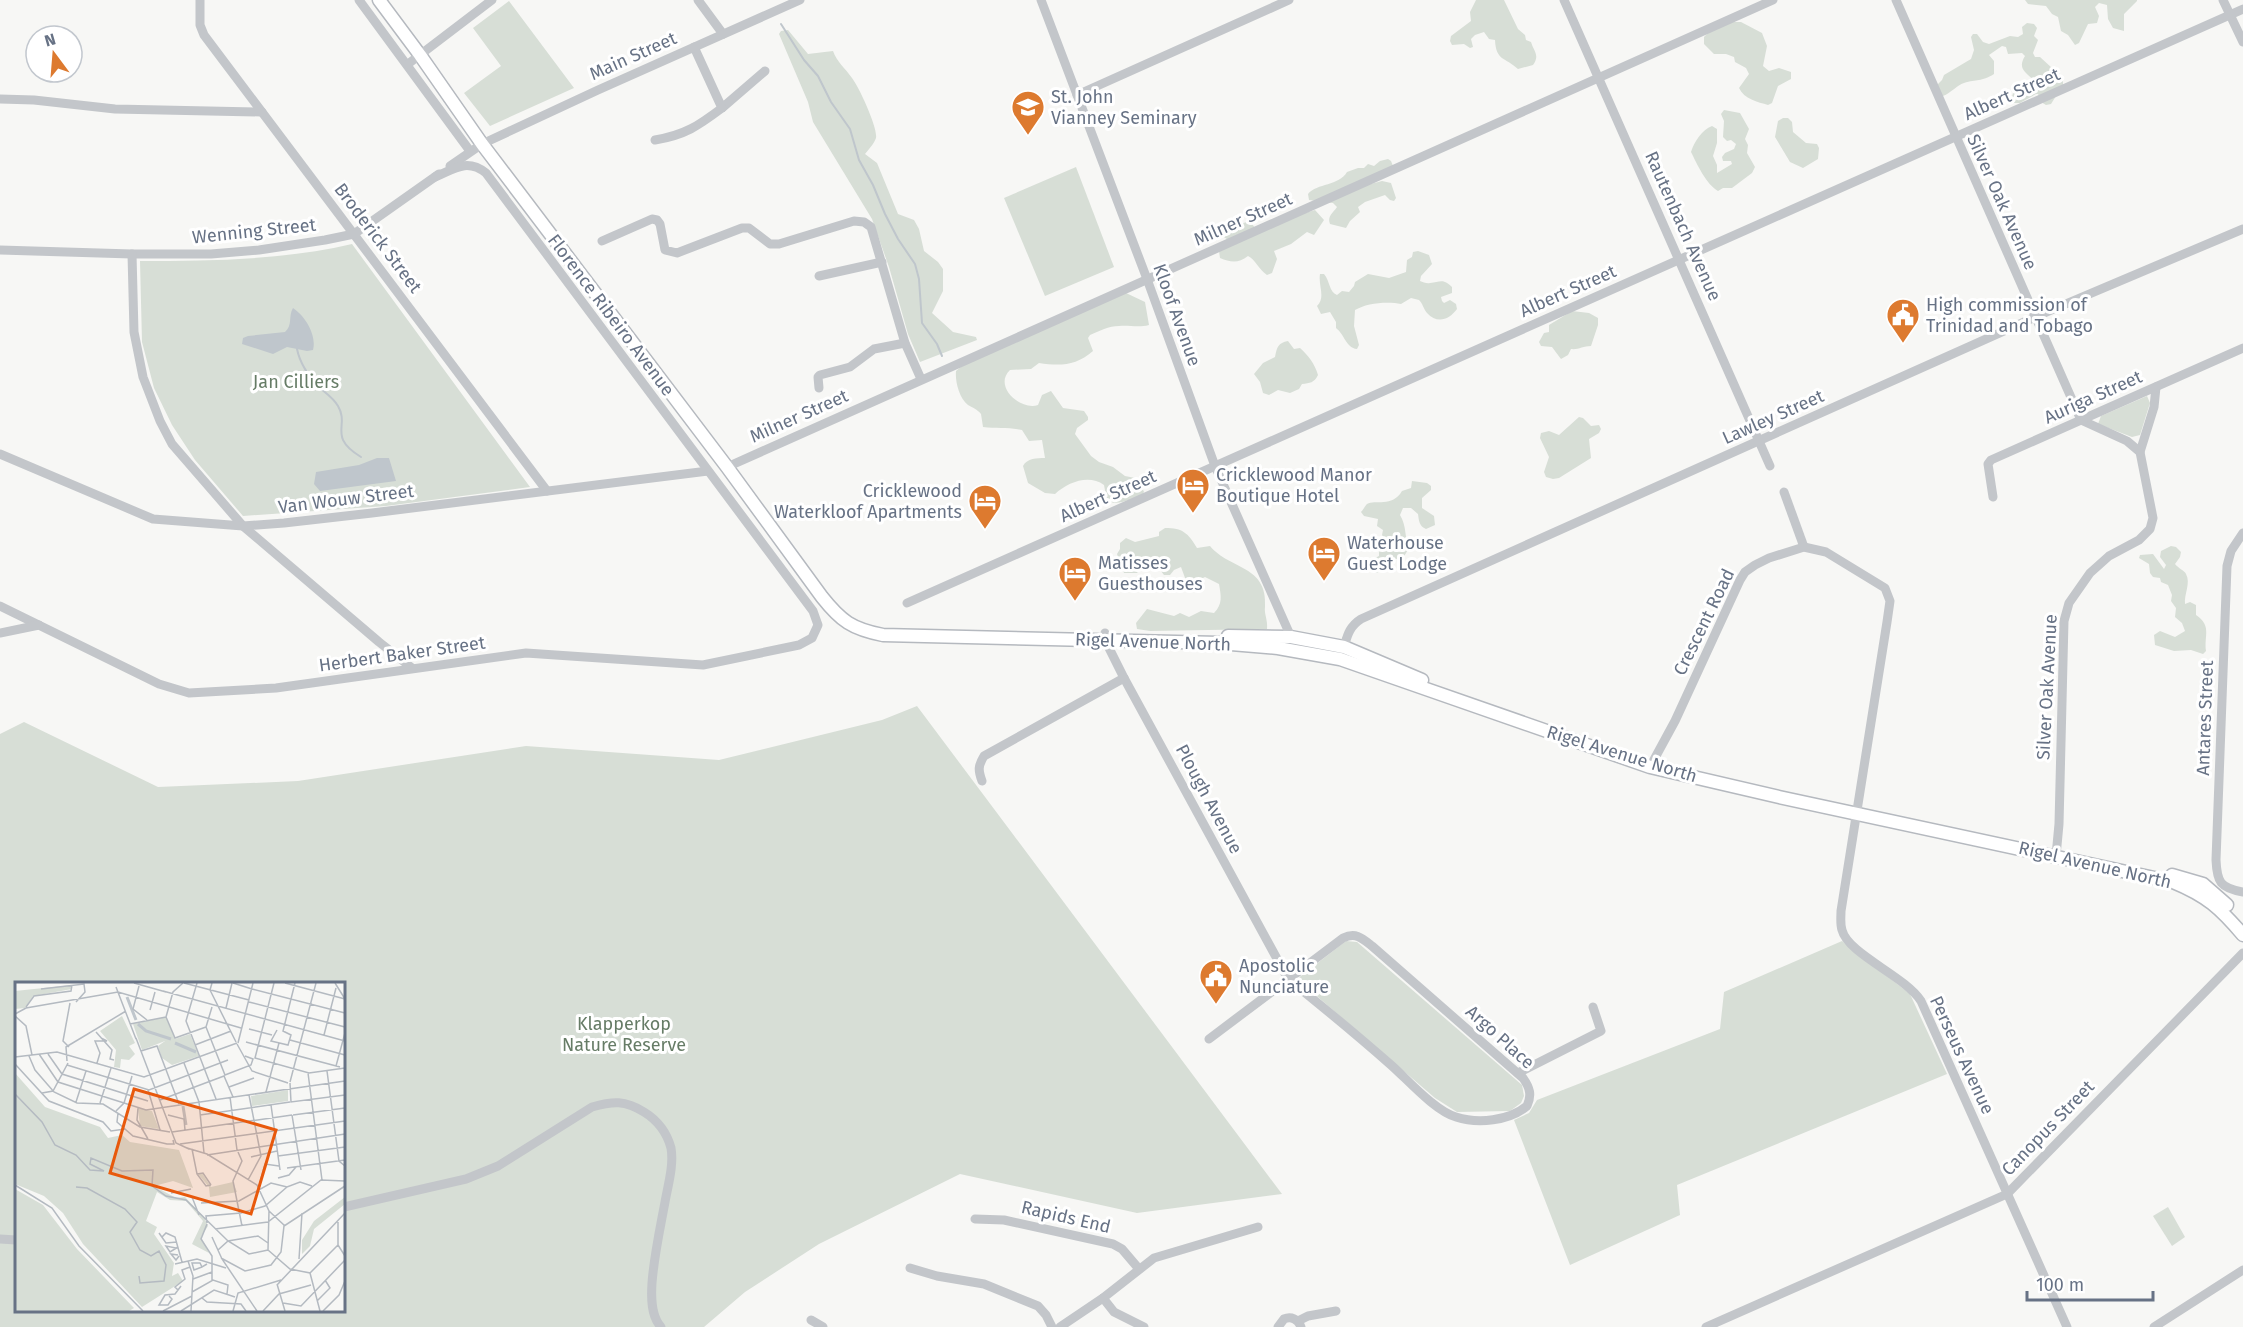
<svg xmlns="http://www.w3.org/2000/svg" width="2243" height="1327" font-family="'Fira Sans',sans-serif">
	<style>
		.green { fill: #d7ded6; fill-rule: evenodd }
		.water { fill: #bfc6cc }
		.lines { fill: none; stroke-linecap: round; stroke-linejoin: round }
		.stream { stroke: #bfc6cc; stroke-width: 2 }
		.secondary-casing { stroke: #b5b9bf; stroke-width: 15 }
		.street { stroke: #c3c6ca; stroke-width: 9 }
		.secondary { stroke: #fff; stroke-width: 12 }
		.labels { text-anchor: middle; stroke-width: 6; stroke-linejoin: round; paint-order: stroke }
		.street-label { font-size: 18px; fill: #677285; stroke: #fff }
		.poi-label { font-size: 18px; fill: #677285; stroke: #fff; text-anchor: start }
		.park-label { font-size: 18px; fill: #667c66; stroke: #fff }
		.inset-river { fill: none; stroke: #bfc6cc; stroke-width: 3 }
		.inset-road { fill: none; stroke: #b4bac1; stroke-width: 1.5 }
		.view { fill: #e8590c; fill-opacity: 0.15; stroke: #e8590c; stroke-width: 3 }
		.inset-edge { fill: none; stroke: #677285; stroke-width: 3 }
	</style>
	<rect width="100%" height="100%" fill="#f7f7f5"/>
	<g class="green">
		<path d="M1476,0H1504L1518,29L1525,35L1526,40L1531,42C1534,52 1540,55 1533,65L1518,69C1505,57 1496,61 1495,40L1489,39L1484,32L1475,35L1471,39L1473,47L1470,48L1464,44L1452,45L1450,41L1451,36L1471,21L1470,12Z"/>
		<path d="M2025,0H2137V1L2124,14V31L2113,28L2108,19L2107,5L2099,3L2095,7L2099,16L2097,23L2088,24L2079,43L2075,45L2068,35L2061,31L2058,17L2052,14L2046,6L2028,4Z"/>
		<path d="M509,1L574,88L490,126L464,93L501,66L473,28Z"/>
		<path d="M1730,22H1741L1762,33L1767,46L1763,66L1769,71L1779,68L1791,72V79L1778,86L1772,103L1768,105C1758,102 1744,99 1739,88L1749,74L1746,68L1735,62L1734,57L1726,54H1714L1704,44V37C1710,30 1722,26 1730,22Z"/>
		<path d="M2027,23L2034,24L2037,28L2034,36L2038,40L2033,53L2035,57H2040L2052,68H2057L2060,71L2059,78L2063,81V85L2051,104L2046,105L2041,102L2038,94H2036L2020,103H2013L2011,101L2013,93L2018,90H2024L2026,87L2033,83V80C2026,72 2017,69 2025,56L2022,53L2008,54L2006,47L2002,46L1989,55L1994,61V74C1981,82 1977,79 1964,83C1957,85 1951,93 1943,96L1935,87L1942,80L1944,75L1971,59L1974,50L1971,37L1973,34H1977L1983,42L1989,44L2010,36L2018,37L2023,34L2022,27Z"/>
		<path d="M788,30L808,54L833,51C837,62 845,68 852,78C859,87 878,128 876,138C874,144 868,150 865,154L877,163L898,214L914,220L919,229L924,251L938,262L943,269V291L932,313L953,332L976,337L977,340L920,362L908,334L889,267L872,219L813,122L808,102L779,34L781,31Z"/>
		<path d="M1724,110L1740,113L1749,129L1745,139L1748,145L1747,153L1755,167L1752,173L1732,188H1723L1718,191C1706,184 1697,164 1691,152C1694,142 1702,130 1712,126L1717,129V143L1713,156L1717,165V173L1732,164L1731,161H1723L1722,157L1725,153L1734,149L1736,144L1731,140L1727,141L1723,137L1724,121L1721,114Z"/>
		<path d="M1783,118H1788L1792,122L1793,132L1806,143L1817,144L1819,148L1818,159L1803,168L1790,162L1775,137L1778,121Z"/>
		<path d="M1388,159L1391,161L1393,166L1367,185L1382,181L1391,183L1396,198L1394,201L1390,200L1385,195L1365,202L1358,207L1360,212L1350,221L1346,228L1330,224C1327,216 1333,213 1337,207L1333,203L1309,200L1308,194C1317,183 1339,186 1347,172L1358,168H1364L1368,164L1374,166L1380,161Z"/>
		<path d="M1076,167L1114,267L1045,296L1004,198Z"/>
		<path d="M1315,210L1324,220L1314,235L1307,232L1291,244L1274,251L1277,259L1272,273L1267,275C1259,270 1255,259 1248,256C1238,264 1230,262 1220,258L1219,251L1228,240L1220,234V230L1250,221L1255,228Z"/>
		<path d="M352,244L530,487L386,506L243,516L195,460L172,425L154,388L142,342L140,261C211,261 284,260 352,244Z"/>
		<path d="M1418,251L1429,255L1432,264L1421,276L1420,281C1423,282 1427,284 1430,283C1440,282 1443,278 1452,287V293L1441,297L1442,301L1444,303L1450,300L1456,304L1457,309C1449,320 1437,324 1427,313C1423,308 1423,304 1419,300L1411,298L1401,304C1388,301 1366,303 1355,310L1354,326L1359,345L1357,349C1346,348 1345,335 1336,328V322L1330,312L1321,314L1317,306C1326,297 1318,286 1320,274H1324C1330,281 1329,292 1337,295L1342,291L1349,292L1354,286L1355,282L1368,274L1389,278L1406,272L1407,260L1412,257L1413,252Z"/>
		<path d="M1126,293L1145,302L1149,325C1138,328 1130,325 1119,326C1109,326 1099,331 1090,335L1088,338L1093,351C1076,366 1060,366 1039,363L1031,369L1010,370C993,386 1020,411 1038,405L1042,395L1051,391L1063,408L1084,411L1088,417V420L1077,428L1075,434L1091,456L1099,462L1113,467L1125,476L1135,478L1140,483L1144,492L1142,495C1130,499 1119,506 1107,501L1104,485C1089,474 1068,482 1055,494L1045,493L1028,483L1023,466C1027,458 1037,458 1045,458L1042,440L1029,441L1022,430C1010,427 997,429 983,427L981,414C977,409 973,408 968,405C959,398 955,381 956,371L963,365Z"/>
		<path d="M1572,311L1589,313L1598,318V325L1591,346C1583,346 1578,350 1571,349L1568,355L1561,359L1552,347L1541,346L1539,342L1544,333L1549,332V325Z"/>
		<path d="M1288,341L1294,349L1300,348C1308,355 1315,364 1318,375C1314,383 1310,383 1302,384L1299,389L1290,393L1278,390L1269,395L1263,393L1260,382L1254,374L1263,363L1275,357C1277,347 1278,343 1288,341Z"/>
		<path d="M2147,396L2150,403L2140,435L2132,437L2098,424L2101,416Z"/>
		<path d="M1579,417L1583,418L1591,426L1599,425L1601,429L1599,433L1589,439L1591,458L1559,478L1553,479L1546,477L1544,472L1549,457L1540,438L1541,433L1549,431L1559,435Z"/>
		<path d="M1412,481L1427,483L1431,486V490L1422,498V508L1434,516L1435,525L1426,529C1419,526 1419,521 1418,514L1411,508H1403L1400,515C1407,527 1404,535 1409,548L1403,558L1389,560L1377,573L1367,567V562L1379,556V547L1385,539L1382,535L1383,530L1377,526L1378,519L1364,516L1361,512C1363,510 1365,506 1367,504C1375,499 1392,508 1402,491L1411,488Z"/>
		<path d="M1165,528C1183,528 1188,533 1197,548L1210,546C1230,570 1268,565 1265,607C1264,614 1268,620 1267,629L1150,631L1137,629L1136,623L1147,609L1174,616L1180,613L1189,617L1201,611L1214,613C1223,604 1221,596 1219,584L1205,577L1201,579L1202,583L1193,588L1188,586L1181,567L1174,570L1170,575H1164L1150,557L1141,560V568L1137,573H1124L1117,554L1120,549V543L1126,538L1135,542L1159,536V532Z"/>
		<path d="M2171,546L2176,547L2181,552L2180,557L2175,564C2178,568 2185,571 2186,574C2191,583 2184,594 2185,604L2190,602L2196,605V615C2212,626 2204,635 2206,651L2203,654L2191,650L2174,651L2155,645L2154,635L2160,631L2175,637L2185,631L2182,623L2175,617L2176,608L2171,601L2172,595L2168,585L2161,582L2160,578L2153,577L2150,573L2149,564L2139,558L2140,555L2153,554L2164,569L2166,565L2160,557L2161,551Z"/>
		<path d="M917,706L1282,1194L1137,1213L960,1174L819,1244L745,1292L704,1327H0V734L24,722L158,787L298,781L526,746L719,760L882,720ZM16,984H344V1310H16Z"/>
		<path d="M1346,941L1357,942L1522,1085L1524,1096L1521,1103L1510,1111L1457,1112L1435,1098L1297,979Z"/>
		<path d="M1842,941L1910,994L1947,1074L1677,1185L1680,1215L1570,1265L1514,1120L1529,1113L1537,1100L1720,1029L1724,992Z"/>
		<path d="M2168,1207L2185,1237L2172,1246L2153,1216Z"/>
	</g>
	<g class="water">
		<path d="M293,308C305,316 317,335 313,350L307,351L287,347L273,354L242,344L243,338L248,336L285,332C293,325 288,316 293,308Z"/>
		<path d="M377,458H389L396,481L320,491L314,484L316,472L359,465Z"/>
	</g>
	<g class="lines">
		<g class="stream">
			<path d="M781,24L804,60L818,76L831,102L850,129L859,160L873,185L885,214L898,239L915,264L919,279L922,323L937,344L942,356"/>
			<path d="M297,349C300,364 310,378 321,389C327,394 334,399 338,406C350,426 327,436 361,457"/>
		</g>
		<g class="secondary-casing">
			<g id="secondary">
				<path d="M379,0L420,55L482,144L727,467L822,597C841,621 852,629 883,635L1219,643L1278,648L1340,659L1650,767L1779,797L2173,882C2207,896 2220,908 2243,935"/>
				<path d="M1228,636L1291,637L1344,647L1422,680"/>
				<path d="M2172,875L2203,884L2227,905"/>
			</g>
		</g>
		<g class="street">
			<path d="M200,0V25L204,35L547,491"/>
			<path d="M359,0L470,151"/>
			<path d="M698,0L723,34"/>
			<path d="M1041,0L1147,279L1215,466L1291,637"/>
			<path d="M1564,0L1770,466"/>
			<path d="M1896,0L2081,420L2127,441L2140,452L2153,518L2150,529L2139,540L2109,556L2090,573L2069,603L2064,621L2059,824L2056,856"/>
			<path d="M2223,0L2243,42"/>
			<path d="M694,47L722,108L765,71"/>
			<path d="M408,64L492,0"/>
			<path d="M1077,95L1289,0"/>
			<path d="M0,99L34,100L115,109L262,112"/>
			<path d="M655,140C685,135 698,126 722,108"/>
			<path d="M450,166L482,144L598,90L800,0"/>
			<path d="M602,241L652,219L657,220L660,224L665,250L677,253L742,228H749L770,244H779L854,221L864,222L871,227L905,343L921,379"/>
			<path d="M0,250L132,254H211L259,250L325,240L354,234L439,174"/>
			<path d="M132,254L134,332L143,377L160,421L172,444L243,526L379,642L412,668"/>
			<path d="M819,276L882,262"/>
			<path d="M819,388L818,377L820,375L850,367L874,349L905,343"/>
			<path d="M2140,452L2154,407L2156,387"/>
			<path d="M0,454L153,519L243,526L284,523L372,513L708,471"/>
			<path d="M727,467L1773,0"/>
			<path d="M1784,492L1804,547"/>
			<path d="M1993,497L1988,464L1991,460L2243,348"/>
			<path d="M2243,533L2231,551L2227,566L2216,860C2217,882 2220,888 2243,892"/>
			<path d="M907,603L2243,9"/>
			<path d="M0,606L159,684L189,693L276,688L526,653L703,665L799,645L812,638L818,625L813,611L486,173C467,158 454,169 435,177"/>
			<path d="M0,633L39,625"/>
			<path d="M1105,633V640L1124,678L1288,979C1323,1007 1358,1036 1391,1065C1408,1080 1435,1111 1456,1117C1478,1124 1509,1121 1527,1106C1532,1095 1530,1088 1523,1078L1372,946C1362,938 1356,932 1343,938L1209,1039"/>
			<path d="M1342,653C1347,639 1347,628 1361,619L2035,317L2243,229"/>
			<path d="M1650,767L1675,721L1740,580L1745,572L1755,565L1769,558L1804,547L1826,552L1885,588L1890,601L1887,622L1841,911C1841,917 1840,924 1842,930C1848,954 1905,976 1921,1001L2067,1327"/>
			<path d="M982,781C978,770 978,766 984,756L1124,678"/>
			<path d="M1518,1073L1601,1031L1593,1007"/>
			<path d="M344,1207L466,1179L498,1166L592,1107C613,1101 625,1100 644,1112C657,1120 667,1133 671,1148C674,1165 668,1185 665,1202C660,1229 654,1256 652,1283C651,1298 651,1316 661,1327"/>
			<path d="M975,1219L1004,1220L1113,1244L1122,1249L1139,1269"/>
			<path d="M0,1239L16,1240"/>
			<path d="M910,1268L937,1276L984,1284L1038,1306L1046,1315L1052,1327"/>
			<path d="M1103,1298L1114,1312L1144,1327"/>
			<path d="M811,1320L823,1327"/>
			<path d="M1298,1321L1308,1316L1336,1311"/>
			<path d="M1060,1327L1103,1298L1154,1258L1258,1227"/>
			<path d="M1278,1327L1284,1319C1291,1316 1298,1319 1301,1327"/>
			<path d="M1706,1327L2007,1194L2243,953"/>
			<path d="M2154,1327L2243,1270"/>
		</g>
		<use href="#secondary" class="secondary"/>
	</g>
	<defs>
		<g id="university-pin" transform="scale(1.725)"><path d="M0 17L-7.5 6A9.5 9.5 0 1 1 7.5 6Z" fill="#dd7a2f" stroke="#fff"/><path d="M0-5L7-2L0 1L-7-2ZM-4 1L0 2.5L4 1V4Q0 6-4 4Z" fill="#fff"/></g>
		<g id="civic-pin" transform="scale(1.725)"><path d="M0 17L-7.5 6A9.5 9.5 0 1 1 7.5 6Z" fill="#dd7a2f" stroke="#fff"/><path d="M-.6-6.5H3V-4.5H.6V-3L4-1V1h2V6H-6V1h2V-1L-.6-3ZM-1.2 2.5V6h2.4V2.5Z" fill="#fff"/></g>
		<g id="hotel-pin" transform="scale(1.725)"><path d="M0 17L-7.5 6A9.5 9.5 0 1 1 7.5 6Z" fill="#dd7a2f" stroke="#fff"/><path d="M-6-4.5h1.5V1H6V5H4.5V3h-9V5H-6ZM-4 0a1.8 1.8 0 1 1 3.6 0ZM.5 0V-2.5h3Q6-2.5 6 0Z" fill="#fff"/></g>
	</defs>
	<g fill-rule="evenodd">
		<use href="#university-pin" x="1028" y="107"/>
		<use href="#civic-pin" x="1903" y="315"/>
		<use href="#hotel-pin" x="1193" y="485"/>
		<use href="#hotel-pin" x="985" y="501"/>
		<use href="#hotel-pin" x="1324" y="553"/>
		<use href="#hotel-pin" x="1075" y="573"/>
		<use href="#civic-pin" x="1216" y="976"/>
	</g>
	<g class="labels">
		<g class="street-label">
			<text transform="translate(633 56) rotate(-24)" y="6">Main Street</text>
			<text transform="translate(2012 94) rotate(-24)" y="6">Albert Street</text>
			<text transform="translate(2002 202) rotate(66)" y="6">Silver Oak Avenue</text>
			<text transform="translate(1243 219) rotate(-24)" y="6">Milner Street</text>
			<text transform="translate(1683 226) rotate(66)" y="6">Rautenbach Avenue</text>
			<text transform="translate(254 231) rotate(-6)" y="6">Wenning Street</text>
			<text transform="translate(378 238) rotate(53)" y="6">Broderick Street</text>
			<text transform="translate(1568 291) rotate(-24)" y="6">Albert Street</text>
			<text transform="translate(611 315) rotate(53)" y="6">Florence Ribeiro Avenue</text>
			<text transform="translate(1177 315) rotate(70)" y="6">Kloof Avenue</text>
			<text transform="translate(2093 397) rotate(-24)" y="6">Auriga Street</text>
			<text transform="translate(799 416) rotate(-24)" y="6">Milner Street</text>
			<text transform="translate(1773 417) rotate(-24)" y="6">Lawley Street</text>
			<text transform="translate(1108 496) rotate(-24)" y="6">Albert Street</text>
			<text transform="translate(346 499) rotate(-7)" y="6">Van Wouw Street</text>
			<text transform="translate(1704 622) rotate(-64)" y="6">Crescent Road</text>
			<text transform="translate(1153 642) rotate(2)" y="6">Rigel Avenue North</text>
			<text transform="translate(402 654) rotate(-8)" y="6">Herbert Baker Street</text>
			<text transform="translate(2047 687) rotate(-87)" y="6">Silver Oak Avenue</text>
			<text transform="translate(2205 718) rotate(-88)" y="6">Antares Street</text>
			<text transform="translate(1622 754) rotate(17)" y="6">Rigel Avenue North</text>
			<text transform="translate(1209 799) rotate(62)" y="6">Plough Avenue</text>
			<text transform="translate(2095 865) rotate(13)" y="6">Rigel Avenue North</text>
			<text transform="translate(1500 1037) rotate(42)" y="6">Argo Place</text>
			<text transform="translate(1962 1055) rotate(65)" y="6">Perseus Avenue</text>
			<text transform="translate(2048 1128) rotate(-46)" y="6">Canopus Street</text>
			<text transform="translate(1066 1217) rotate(13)" y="6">Rapids End</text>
		</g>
		<g class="poi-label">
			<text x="1051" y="103">St. John<tspan x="1051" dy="21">Vianney Seminary</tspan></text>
			<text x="1926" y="311">High commission of<tspan x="1926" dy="21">Trinidad and Tobago</tspan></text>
			<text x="1216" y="481">Cricklewood Manor<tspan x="1216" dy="21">Boutique Hotel</tspan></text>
			<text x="962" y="497" text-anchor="end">Cricklewood<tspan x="962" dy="21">Waterkloof Apartments</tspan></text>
			<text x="1347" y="549">Waterhouse<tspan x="1347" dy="21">Guest Lodge</tspan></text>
			<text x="1098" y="569">Matisses<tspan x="1098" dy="21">Guesthouses</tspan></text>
			<text x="1239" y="972">Apostolic<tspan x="1239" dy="21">Nunciature</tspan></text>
		</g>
		<g class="park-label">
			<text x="296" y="388">Jan Cilliers</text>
			<text x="624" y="1030">Klapperkop<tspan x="624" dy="21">Nature Reserve</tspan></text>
		</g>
	</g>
	<g transform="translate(15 982)">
		<rect width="330" height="330" fill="#f7f7f5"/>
		<path d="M57,3V7L18,14L10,26L0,27V9ZM107,34L120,61L114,64L120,72L114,78L106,77L105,86L99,85L101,68L85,49ZM151,35L160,57L175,52L184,74L157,83L147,76L143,64L150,59L127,68L118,42ZM0,91L30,125L85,145L93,156L107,153L115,160L164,168L178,206L158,199L139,204L161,216L170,215L189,235L193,244L186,255L194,271L177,262L188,239L171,219L155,218L142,210L131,239L142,245L139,252L159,281L157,294L163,291L168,299L127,325L68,262L48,231L29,214L0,202ZM273,108V119L237,124L236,114ZM123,126L137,129L144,147L125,144ZM187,191L196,205L218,200L222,210L195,215L194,205L183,192ZM0,207L28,223L62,267L119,326L114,329H0ZM330,215V222L299,247L295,264L287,272V258L299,239Z" fill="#d7ded6"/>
		<path class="inset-river" d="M112,15L121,38M123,42L131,49L156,57M160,61L181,70M168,124L171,143"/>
		<path class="inset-road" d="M119,1L151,10M168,1L158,10L151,35L160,56L191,45M169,1L234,18M182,1L171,39L201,117M197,1L195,8L221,60M218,1L237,7M259,1L240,76L294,91L330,86M270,1L330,17M320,1L330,17M124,4L118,27L132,38M101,5L121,57M26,7L69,2L70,10L61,20M237,7L330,31M148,9L330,59M234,20L330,45M11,25L19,14L56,9L57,3M211,26L217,1M135,28L140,10M0,32L11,26L103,10L226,46M0,34L11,44L17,73M115,42L151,35M191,45L210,93L236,83L238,77L230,74M191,45L197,25M234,47L257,53M262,48L256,59L273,63L276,53L268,49L280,1M81,50L97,68L95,77L99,78M309,53L321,6M121,56L161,161L174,167M275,58L330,73M231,60L325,85M223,61L238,1M222,62L237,89L273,101M180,63L216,49M54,65L48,59L55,21M126,69L142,64L164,122M24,72L43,100L131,128L267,108M33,72L47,92L133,119M14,74L20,88L39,110L62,121L88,122L125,145L155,150M0,75L42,70L129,95L222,61M52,79L51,65L111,29M82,81L85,71L80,59H92L86,56M169,81L184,120L189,171M0,82L34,119L88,140L96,149L110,147M52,83L134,108L213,78M321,84L330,51M312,89L324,179L330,184M293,91L307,198M275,100L301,1M275,101L276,120L330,113M214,105L239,96M133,108L145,148M267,108L330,99M251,110L264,61M27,111L38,109L53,81M0,112L27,140L40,163L61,173L75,188L89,189L75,182L76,176L107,189L138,188L137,204L151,214L171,218L213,259L234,272L253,268M215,115L222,168M145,118L209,94L218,115M61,120L71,89M85,121L96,86M256,123L265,188M123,126L122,138L133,157M101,129L109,121L117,94M103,131L102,140L118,154L152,162H159L158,158M153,133L169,137L170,148M185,133L275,120M277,133L286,188M278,133L330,126M157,150L277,133M165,162L330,139M172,166L192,172L242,203L254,229L253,268L275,287L295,291L305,329M177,167L182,192L191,204L196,203M223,170L227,179L218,199L227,244M192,173L330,152M263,174L330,165M236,175L262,169M272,186L330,178M182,192L188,191L196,203M263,196L274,193L281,185M233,198L246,174L234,113M0,203L37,226L64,264L128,329M244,204L250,182L264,184M61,205L72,206L110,227L122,240L115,250L125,268L136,274L144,269L151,283L149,299L125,301L124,294M156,211L176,207M177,215L184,233M186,221L224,219L256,201L272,205L285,200L297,204M254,229L270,244M323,240V263L330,274M192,241L191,234L226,231L250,224L272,205M192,242L186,257L197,274V298M200,247L253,240L306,198L330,199M144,251L151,261L162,260M147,255L151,251L160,255L167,280M197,255L207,277L242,329M161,266L151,264L155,270L163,265M203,268L213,259L243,254L253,261M163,273L156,272L161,278L164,274M206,276L230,289L256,283L266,270L269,244L330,204M284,277L287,231M173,279L178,294L176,329M160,282L182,277L211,286M187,285L179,288L177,281H185L187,285L192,282M295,291L323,263M178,297L197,290M262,302L270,329M262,303L330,231M163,308L160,305L170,297L167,288L175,285M177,310L198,298L213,303L212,312M154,314L157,317L153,323H144L150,313L160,312L166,304M187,316L192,320L226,322L231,329M302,319L315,306L310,298M268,321L286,324L330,278M148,329L177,314M166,329L199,308L220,315M218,329L223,311L266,298M248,329L264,312L296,303M308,329L324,313L330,299"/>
		<path class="view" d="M119,107L261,148L236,232L95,191Z"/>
		<rect width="330" height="330" class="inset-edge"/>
	</g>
	<g transform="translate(54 54) rotate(344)"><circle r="28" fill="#ffffff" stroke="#c2c7ce" stroke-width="1.5"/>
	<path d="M0-4.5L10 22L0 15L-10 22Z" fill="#dd7a2f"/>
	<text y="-9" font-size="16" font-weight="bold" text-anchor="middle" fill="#677285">N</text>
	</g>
	<path d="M2027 1291v9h126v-9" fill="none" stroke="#677285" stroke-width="3"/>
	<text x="2036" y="1291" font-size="18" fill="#677285" stroke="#ffffff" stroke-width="4.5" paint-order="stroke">100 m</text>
</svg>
